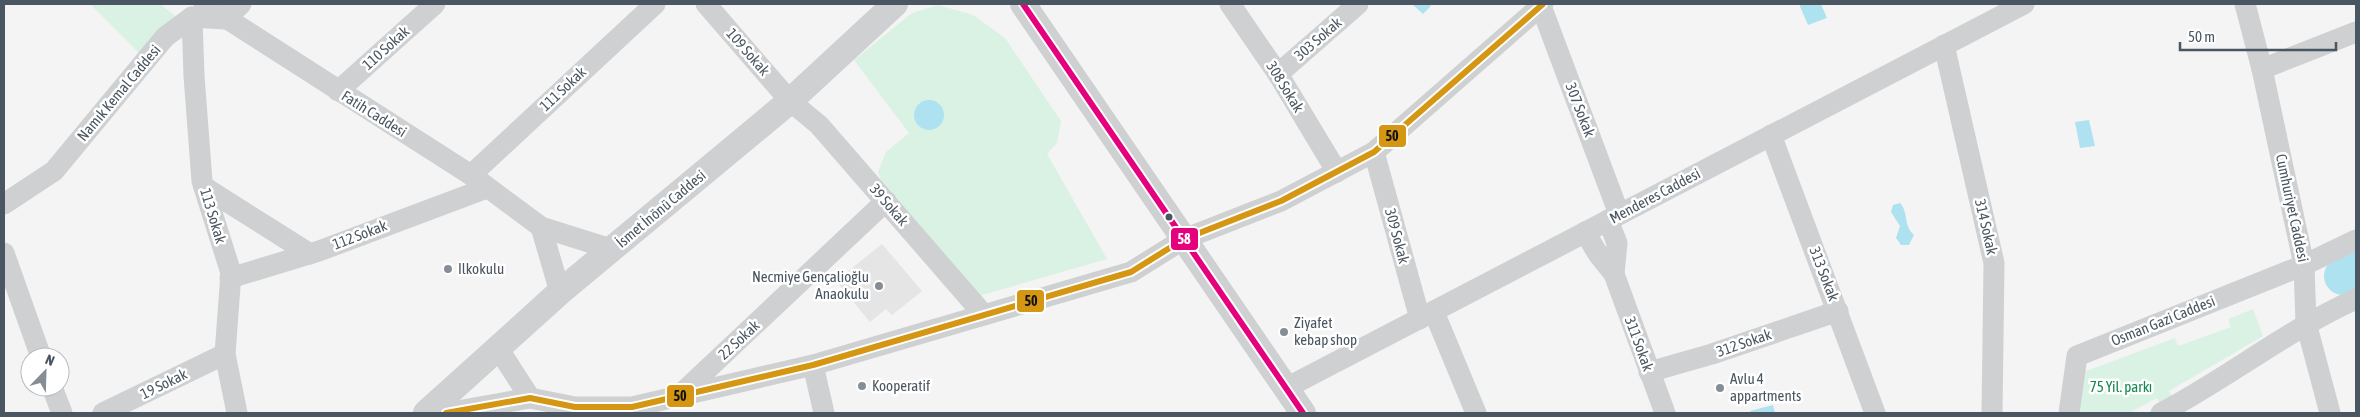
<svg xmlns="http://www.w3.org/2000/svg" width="2360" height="417" font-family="'Asap Condensed',sans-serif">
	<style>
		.education { fill: #e6e5e6 }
		.green { fill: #d9f2e3 }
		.water { fill: #aee2f0 }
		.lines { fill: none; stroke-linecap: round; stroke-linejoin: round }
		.river { stroke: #aee2f0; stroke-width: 38 }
		.minor { stroke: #ced0d2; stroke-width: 21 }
		.tertiary { stroke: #ced0d2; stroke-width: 26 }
		.bus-1-casing { stroke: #fff; stroke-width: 10 }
		.bus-2-casing { stroke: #fff; stroke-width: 10 }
		.bus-1 { stroke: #e5007d; stroke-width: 6 }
		.bus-2 { stroke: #d49613; stroke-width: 6 }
		.bus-dot { fill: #4a5661; stroke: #fff; stroke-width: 2 }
		.poi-dot { fill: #868d94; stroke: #fff; stroke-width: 2 }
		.labels { text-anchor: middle; stroke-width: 5; stroke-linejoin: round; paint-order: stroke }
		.street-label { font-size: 15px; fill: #4a5661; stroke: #fff }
		.poi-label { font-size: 15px; fill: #4a5661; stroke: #fff; text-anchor: start }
		.park-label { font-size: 15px; fill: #17864f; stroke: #fff }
		.line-badge { stroke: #fff; stroke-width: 2 }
		.badge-label { font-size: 14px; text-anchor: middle; font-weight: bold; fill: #fff }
		.pale-badge-label { font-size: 14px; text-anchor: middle; font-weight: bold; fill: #111 }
	</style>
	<rect width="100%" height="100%" fill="#f4f4f4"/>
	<path class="education" d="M882,244L922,291L892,315L886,309L870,322L836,281Z"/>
	<g class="green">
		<path d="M90,4H160L178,18L141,55Z"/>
		<path d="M938,5L973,15L1005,38L1061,121L1057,143L1047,154L1107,259L979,296L883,186L878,172L886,152L909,133L854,60L912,13Z"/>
		<path d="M2253,309L2263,336L2169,391L2173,398L2161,405L2157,398L2129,413H2077L2081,373L2175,338L2178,346L2231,327L2228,319Z"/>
	</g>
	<g class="water">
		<path d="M1412,4H1429L1431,6L1423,14Z"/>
		<path d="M1799,4H1821L1827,18L1808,25Z"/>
		<circle cx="929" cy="115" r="15"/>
		<path d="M2089,120L2095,146L2080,148L2075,122Z"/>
		<path d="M1900,203C1909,213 1903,225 1914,235L1909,245H1901L1896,238L1900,226L1891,212L1893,205Z"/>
		<path d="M1773,405L1775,413H1751L1750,411Z"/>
	</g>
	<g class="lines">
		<path class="river" d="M2343,276L2356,269"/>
		<g class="minor">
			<path d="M204,4L471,175L541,227L614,250"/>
			<path d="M706,4L790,101L819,125L984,315"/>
			<path d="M1230,4L1278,74L1337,172"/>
			<path d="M2245,4L2262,69L2304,265L2306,323L2330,413"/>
			<path d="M1541,6L1619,214"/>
			<path d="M192,17L194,76L202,181L231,273L225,354L237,413"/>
			<path d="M1944,45L1994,263L1992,413"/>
			<path d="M2262,69L2356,32"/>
			<path d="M1278,74L1358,4"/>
			<path d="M338,91L435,4"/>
			<path d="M1771,135L1875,413"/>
			<path d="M1374,152L1420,319"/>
			<path d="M471,175L655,4"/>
			<path d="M204,187L310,254"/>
			<path d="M4,204L54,171L165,37L192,17L225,19L241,4"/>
			<path d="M1608,220L1617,243L1614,274"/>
			<path d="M541,227L560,292"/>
			<path d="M1585,232L1598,254L1614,274L1665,413"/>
			<path d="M4,253L41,357"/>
			<path d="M230,278L319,251L487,188"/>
			<path d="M1434,312L1476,413"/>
			<path d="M498,348L530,398"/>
			<path d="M813,365L824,413"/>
			<path d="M1649,372L1712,354L1838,311"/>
			<path d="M52,387L62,413"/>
			<path d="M1286,388L2024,4"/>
			<path d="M680,395L886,201"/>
			<path d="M103,413L225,354"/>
			<path d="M446,413L530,398L575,407H632L813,365L1131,272L1184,239L1281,201L1374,152L1543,4"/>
			<path d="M2069,413L2077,356L2304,265L2356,240"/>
			<path d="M2161,413C2228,378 2287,330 2356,299"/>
		</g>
		<g class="tertiary">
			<path d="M1023,4L1303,413"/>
			<path d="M426,413L560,292L790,101L895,4"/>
		</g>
		<g class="bus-1-casing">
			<path id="bus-1" d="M1023,4L1303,413"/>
		</g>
		<g class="bus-2-casing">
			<path id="bus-2" d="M446,413L530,398L575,407H632L813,365L1131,272L1184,239L1281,201L1374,152L1543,4"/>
		</g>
		<use href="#bus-1" class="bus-1"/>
		<use href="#bus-2" class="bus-2"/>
	</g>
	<circle class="bus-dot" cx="1169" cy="217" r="4.5"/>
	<g class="poi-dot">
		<circle cx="448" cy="269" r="5"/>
		<circle cx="879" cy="286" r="5"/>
		<circle cx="1284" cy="332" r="5"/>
		<circle cx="862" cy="386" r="5"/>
		<circle cx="1720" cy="388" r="5"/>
	</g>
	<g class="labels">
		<g class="street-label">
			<text transform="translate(1318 39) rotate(-41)" y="5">303 Sokak</text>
			<text transform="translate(386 48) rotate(-42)" y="5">110 Sokak</text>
			<text transform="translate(748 52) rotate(49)" y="5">109 Sokak</text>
			<text transform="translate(1285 87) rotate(58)" y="5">308 Sokak</text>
			<text transform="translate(563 89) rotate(-43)" y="5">111 Sokak</text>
			<text transform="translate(119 93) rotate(-50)" y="5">Namık Kemal Caddesi</text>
			<text transform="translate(1580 110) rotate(69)" y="5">307 Sokak</text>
			<text transform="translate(374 114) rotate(32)" y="5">Fatih Caddesi</text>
			<text transform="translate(1655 196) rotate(-28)" y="5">Menderes Caddesi</text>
			<text transform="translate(889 205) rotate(49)" y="5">39 Sokak</text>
			<text transform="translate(2292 208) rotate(78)" y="5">Cumhuriyet Caddesi</text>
			<text transform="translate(661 209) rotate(-40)" y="5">İsmet İnönü Caddesi</text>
			<text transform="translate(213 216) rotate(73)" y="5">113 Sokak</text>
			<text transform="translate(1986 227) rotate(77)" y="5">314 Sokak</text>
			<text transform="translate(360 235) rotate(-21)" y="5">112 Sokak</text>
			<text transform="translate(1397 236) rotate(75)" y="5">309 Sokak</text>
			<text transform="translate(1824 274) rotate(69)" y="5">313 Sokak</text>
			<text transform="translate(2163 321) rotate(-22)" y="5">Osman Gazi Caddesi</text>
			<text transform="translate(739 340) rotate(-43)" y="5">22 Sokak</text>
			<text transform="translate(1744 343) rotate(-19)" y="5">312 Sokak</text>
			<text transform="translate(1639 344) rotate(70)" y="5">311 Sokak</text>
			<text transform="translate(164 384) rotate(-26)" y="5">19 Sokak</text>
		</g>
		<g class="poi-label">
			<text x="458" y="274">Ilkokulu</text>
			<text x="869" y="282" text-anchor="end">Necmiye Gençalioğlu<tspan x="869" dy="17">Anaokulu</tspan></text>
			<text x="1294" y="328">Ziyafet<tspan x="1294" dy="17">kebap shop</tspan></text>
			<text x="1730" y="384">Avlu 4<tspan x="1730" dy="17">appartments</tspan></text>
			<text x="872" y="391">Kooperatif</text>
		</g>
		<g class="park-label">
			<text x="2121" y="392">75 Yil. parkı</text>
		</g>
	</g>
	<g class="line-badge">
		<rect x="1378" y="124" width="29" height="24" rx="5" fill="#d49613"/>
		<rect x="1170" y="227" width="29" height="24" rx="5" fill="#e5007d"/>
		<rect x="1016" y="289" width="29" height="24" rx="5" fill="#d49613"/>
		<rect x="666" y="384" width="29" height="24" rx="5" fill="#d49613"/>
	</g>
	<g class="badge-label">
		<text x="1184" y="244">58</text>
	</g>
	<g class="pale-badge-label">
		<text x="1392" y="141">50</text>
		<text x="1031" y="306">50</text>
		<text x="680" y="401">50</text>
	</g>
	<rect width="2360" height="417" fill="none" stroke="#4a5661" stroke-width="10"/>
	<g transform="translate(45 372) rotate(23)"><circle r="24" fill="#ffffff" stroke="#b7bbc0"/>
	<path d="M0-4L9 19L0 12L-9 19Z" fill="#868d94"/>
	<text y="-8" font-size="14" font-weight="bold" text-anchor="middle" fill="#4a5661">N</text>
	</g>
	<path d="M2180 42v8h156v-8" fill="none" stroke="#4a5661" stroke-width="2.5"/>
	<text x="2188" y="42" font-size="15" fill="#4a5661" stroke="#ffffff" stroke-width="4" paint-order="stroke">50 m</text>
</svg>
